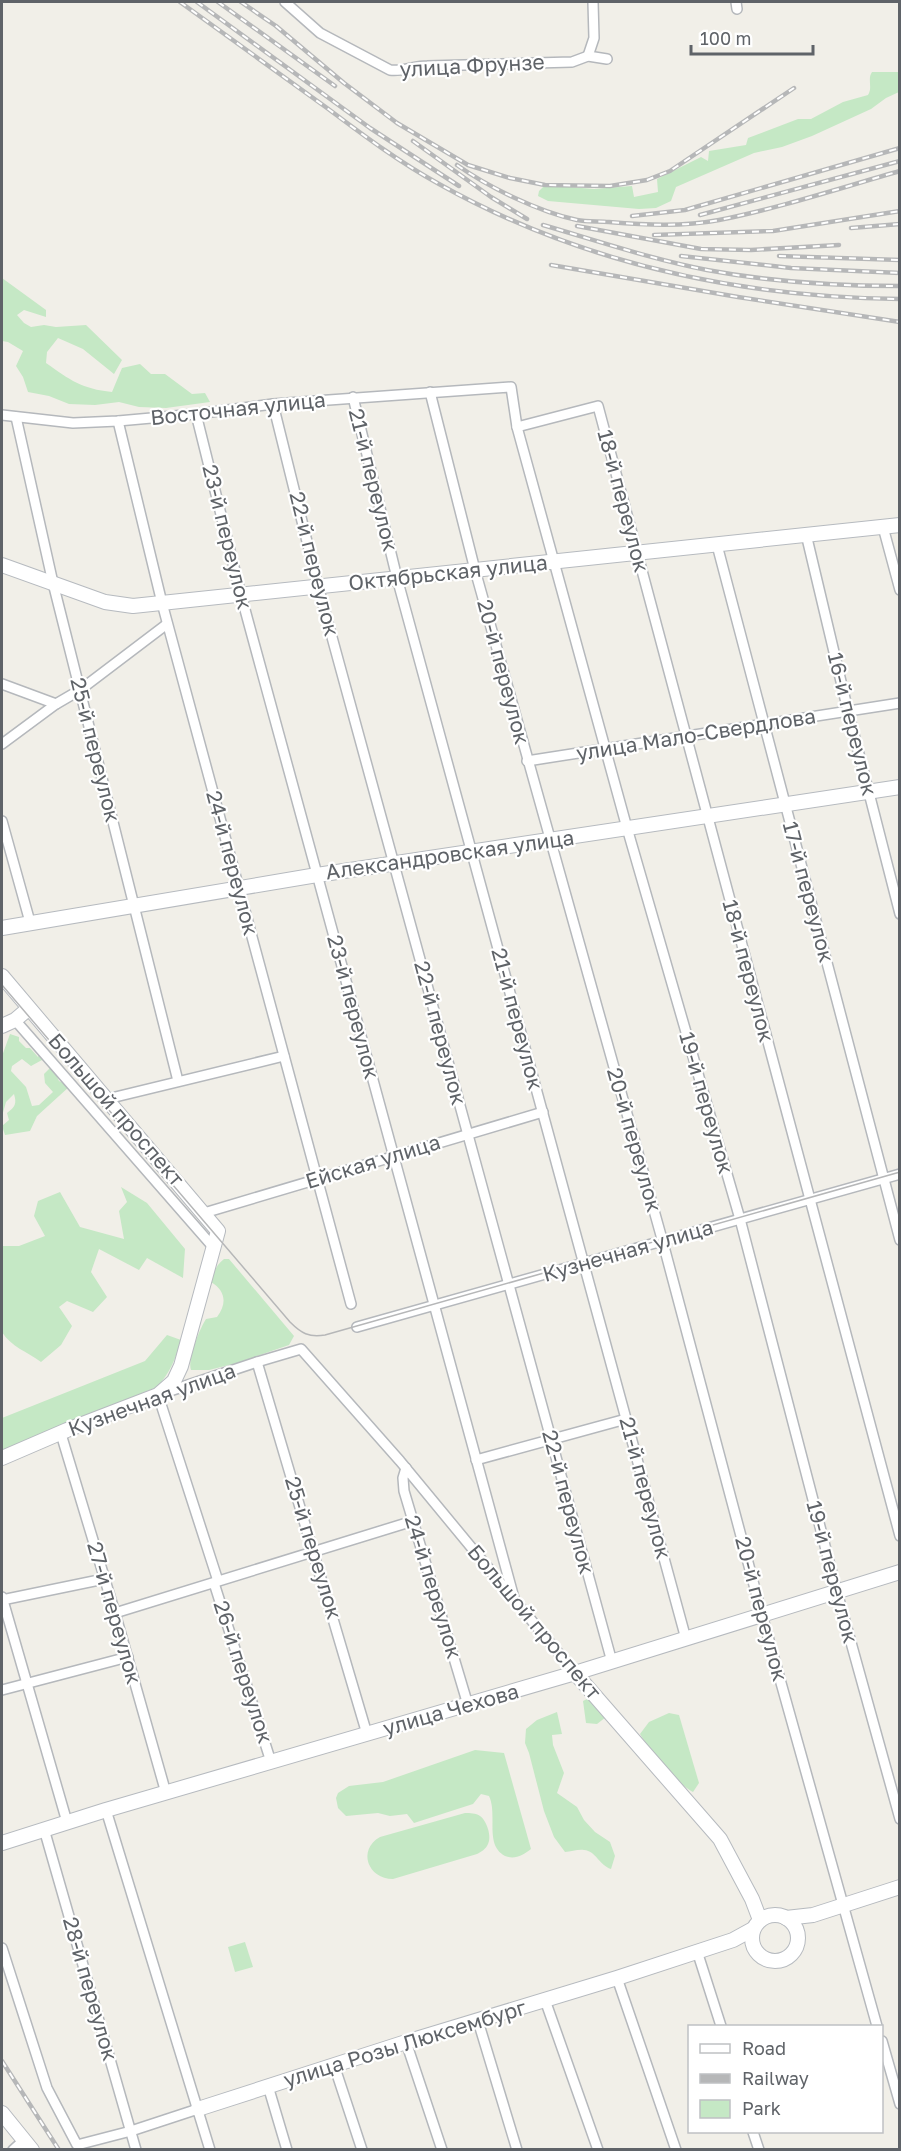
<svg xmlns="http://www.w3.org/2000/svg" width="901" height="2151" font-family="'Golos Text',sans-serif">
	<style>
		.green { fill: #c5e8c5 }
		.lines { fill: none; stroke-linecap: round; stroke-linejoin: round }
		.street-casing { stroke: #b5b8bc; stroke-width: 12 }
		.secondary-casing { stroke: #b6babf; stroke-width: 16 }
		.street { stroke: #fff; stroke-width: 9 }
		.secondary { stroke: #fff; stroke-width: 14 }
		.tram { stroke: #b6b7b8; stroke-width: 1.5 }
		.rail-casing { stroke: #b6b7b8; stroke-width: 4.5 }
		.rail { stroke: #fff; stroke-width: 2; stroke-dasharray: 7; stroke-linecap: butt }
		.labels { text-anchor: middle; stroke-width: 4.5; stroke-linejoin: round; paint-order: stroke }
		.street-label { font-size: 21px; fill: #5f6368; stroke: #fff }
	</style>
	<rect width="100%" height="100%" fill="#f1efe8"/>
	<g class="green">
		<path d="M872,72H899V92L886,98L871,109L812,136L782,147L754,153L676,187L671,201L656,208L639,209L548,201L538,196L539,191L545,185L594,189L632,186L634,197L658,192L657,179L701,157L708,161L709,151L746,145L748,138L798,119H811L843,102L868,95C873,88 867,79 872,72Z"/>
		<path d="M2,278L46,310V317L24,310L17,315L24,323L31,327L44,325L56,327L86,325L122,360L114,374L83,349L58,338L47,352L46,363C70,380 82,389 112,392L122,368L140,364L151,374H165L192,394L205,393L210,402L166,408L139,407L119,402L95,405L69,404L49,396L28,392L23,377L16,366L23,351L8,342L2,341Z"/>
		<path d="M10,1034L19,1037V1041L26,1048H30L38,1057L40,1052L43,1057L42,1060L31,1066L22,1059L12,1066L11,1071L26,1087L32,1106L39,1105L53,1092L45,1083L44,1074L52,1066L59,1081L70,1086L37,1116L30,1131L5,1135L2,1126L9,1120L7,1113C15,1107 17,1104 14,1094L6,1102L2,1116V1056Z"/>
		<path d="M121,1187L147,1203L185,1249L183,1278L147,1258L139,1270L99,1249L91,1272L107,1297L93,1312L67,1301L59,1307L72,1326L61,1345L41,1362C28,1352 11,1347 2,1332V1246H19L45,1236L34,1216L38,1201L60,1192L80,1227L124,1239L119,1211L127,1202Z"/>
		<path d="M224,1259H229L294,1336L289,1345L237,1363L209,1370H191C187,1360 200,1328 206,1319L217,1317C227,1304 226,1291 211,1282C213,1273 216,1265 224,1259Z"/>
		<path d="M167,1335L181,1340C176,1358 170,1373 157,1387L2,1450V1418L145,1361Z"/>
		<path d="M591,1697L606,1717L597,1724L586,1723L583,1701Z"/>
		<path d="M557,1712L562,1734L552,1735L553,1745L564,1773L557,1793L577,1807L584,1820L595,1832L610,1842L615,1856L611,1869C599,1865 596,1851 584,1850C578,1849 571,1852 565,1852L554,1837L544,1811L529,1753L525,1743L526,1729L537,1720Z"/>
		<path d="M669,1713L679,1715L699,1783L693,1792C678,1785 649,1749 640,1734L649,1722Z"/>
		<path d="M475,1750L504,1753L531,1849C523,1855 515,1860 505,1856C484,1845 498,1815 489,1796L481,1794L473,1804L414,1823L407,1814L390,1816L378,1813L346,1816L338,1808L336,1798L338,1793L349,1786L383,1782Z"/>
		<path d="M465,1813C470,1813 476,1813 480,1816C487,1821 492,1837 488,1844C486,1849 481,1852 477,1854L393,1879C368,1879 357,1850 380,1837Z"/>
		<path d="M245,1942L253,1967L235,1972L228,1947Z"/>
	</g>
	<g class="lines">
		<defs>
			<g id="street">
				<path d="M285,2L320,33L390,70C401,72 415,66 427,66L572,62L588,56L607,59"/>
				<path d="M736,2L737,9"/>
				<path d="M588,56L594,38L593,2"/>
				<path d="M430,392L475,570L662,1239L762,1615L877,2026"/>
				<path d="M353,397L397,578L686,1639"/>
				<path d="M273,404L318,586L612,1662"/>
				<path d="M196,414L241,595L514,1598"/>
				<path d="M2,415L73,423L118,421L196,414L273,404L511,387L517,427L627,828L740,1219L837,1592L900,1819"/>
				<path d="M16,417L53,583L178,1081"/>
				<path d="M118,421L162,603L351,1304"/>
				<path d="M517,427L598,406C698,783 800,1159 900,1536"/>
				<path d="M883,527L900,590"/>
				<path d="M806,534L848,711L900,914"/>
				<path d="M717,545L900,1240"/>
				<path d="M2,684L56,704"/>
				<path d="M2,744L56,704L80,690L167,624"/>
				<path d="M527,761L900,703"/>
				<path d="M2,821L30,922"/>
				<path d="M15,1020L214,1248"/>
				<path d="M107,1099L284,1056"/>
				<path d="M204,1213L543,1112"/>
				<path d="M357,1327L900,1174"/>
				<path d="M257,1362L367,1734"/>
				<path d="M61,1434L115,1613L166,1793"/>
				<path d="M476,1460L626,1419"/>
				<path d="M406,1468L403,1478L404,1491L468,1705"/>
				<path d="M218,1581L158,1395L257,1362L301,1349L400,1461L575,1673"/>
				<path d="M214,1583L271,1762"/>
				<path d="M2,1597L67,1822"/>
				<path d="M2,1600L104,1579"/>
				<path d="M115,1613L413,1521"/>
				<path d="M2,1690L128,1657"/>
				<path d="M106,1810L210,2150"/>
				<path d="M44,1829L136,2150"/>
				<path d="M2,1948L47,2088L77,2145L131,2131L198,2109"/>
				<path d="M697,1951L721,2026"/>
				<path d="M617,1978L676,2150"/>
				<path d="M545,2000L598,2150"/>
				<path d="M478,2021L517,2150"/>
				<path d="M882,2041L900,2104"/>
				<path d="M406,2042L442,2150"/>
				<path d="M334,2065L362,2150"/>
				<path d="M268,2086L287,2150"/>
				<path d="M753,2132L759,2150"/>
				<path d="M13,2150L24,2140"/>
			</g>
			<g id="secondary">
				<path d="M2,565L105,602L133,606L900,525"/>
				<path d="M2,928L317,875L900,787"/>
				<path d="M2,976L218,1231L181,1366L174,1381L158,1395L67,1430L2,1458"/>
				<path d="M2,1026L15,1020L28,1009"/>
				<path d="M575,1673L720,1839L752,1899L760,1920"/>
				<path d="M2,1843L106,1810L575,1673L900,1572"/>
				<circle cx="775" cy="1938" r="23"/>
				<path d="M786,1918L813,1915L900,1887"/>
				<path d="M198,2109L406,2042L617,1978L733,1940L753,1929"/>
				<path d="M2,2113L32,2150"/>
			</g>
		</defs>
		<use href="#street" class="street-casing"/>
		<use href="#secondary" class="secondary-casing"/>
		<use href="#street" class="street"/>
		<use href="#secondary" class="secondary"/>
		<path class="tram" d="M2,985L290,1322C301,1333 309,1338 325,1335L900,1172"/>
		<defs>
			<g id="rail">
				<path d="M180,2C229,37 278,73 327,108C363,135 399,162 439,184C580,263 739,297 900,299"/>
				<path d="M197,2L370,128L459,186"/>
				<path d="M218,2L335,86"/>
				<path d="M241,2L276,26L344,83L397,123L468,165L510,178L545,185L610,186L647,180L670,171L794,88"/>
				<path d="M413,141L491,197L527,219"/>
				<path d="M457,165C488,187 539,212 577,220C587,222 599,221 609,222C645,225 683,227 719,220C780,208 840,188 900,171"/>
				<path d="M700,215L900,161"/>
				<path d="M632,216L685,210L900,148"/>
				<path d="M543,225C598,241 651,259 707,270C771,282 835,286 900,286"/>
				<path d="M577,226L701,249L751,250L839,245"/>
				<path d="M851,228L900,224"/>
				<path d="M654,235L773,231L900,211"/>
				<path d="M681,256L791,268L900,273"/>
				<path d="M779,256L900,260"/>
				<path d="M551,265L738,297L900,322"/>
				<path d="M2,2061L59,2150"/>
			</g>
		</defs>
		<use href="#rail" class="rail-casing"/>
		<use href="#rail" class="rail"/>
	</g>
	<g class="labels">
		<g class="street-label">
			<text transform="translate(472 66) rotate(-3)" y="7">улица Фрунзе</text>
			<text transform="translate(238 409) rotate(-6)" y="7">Восточная улица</text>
			<text transform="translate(373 480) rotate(76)" y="7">21-й переулок</text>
			<text transform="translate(623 501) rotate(75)" y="7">18-й переулок</text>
			<text transform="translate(227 537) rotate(76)" y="7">23-й переулок</text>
			<text transform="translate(314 564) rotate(76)" y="7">22-й переулок</text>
			<text transform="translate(448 573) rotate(-6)" y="7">Октябрьская улица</text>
			<text transform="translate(503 672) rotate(75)" y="7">20-й переулок</text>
			<text transform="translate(852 724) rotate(76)" y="7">16-й переулок</text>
			<text transform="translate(696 735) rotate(-9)" y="7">улица Мало-Свердлова</text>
			<text transform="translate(95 750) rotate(76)" y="7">25-й переулок</text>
			<text transform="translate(450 855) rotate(-8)" y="7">Александровская улица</text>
			<text transform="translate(232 863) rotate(75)" y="7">24-й переулок</text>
			<text transform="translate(808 892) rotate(75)" y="7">17-й переулок</text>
			<text transform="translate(748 971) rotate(75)" y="7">18-й переулок</text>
			<text transform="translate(353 1007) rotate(75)" y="7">23-й переулок</text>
			<text transform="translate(517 1019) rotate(75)" y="7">21-й переулок</text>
			<text transform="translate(440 1033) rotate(75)" y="7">22-й переулок</text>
			<text transform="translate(706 1103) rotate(74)" y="7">19-й переулок</text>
			<text transform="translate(116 1110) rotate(49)" y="7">Большой проспект</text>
			<text transform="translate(634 1140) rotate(74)" y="7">20-й переулок</text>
			<text transform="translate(373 1162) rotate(-17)" y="7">Ейская улица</text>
			<text transform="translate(628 1251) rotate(-16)" y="7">Кузнечная улица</text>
			<text transform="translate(152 1400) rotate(-20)" y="7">Кузнечная улица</text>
			<text transform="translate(645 1488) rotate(75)" y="7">21-й переулок</text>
			<text transform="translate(568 1502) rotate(75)" y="7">22-й переулок</text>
			<text transform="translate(313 1548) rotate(73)" y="7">25-й переулок</text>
			<text transform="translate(832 1572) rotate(75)" y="7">19-й переулок</text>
			<text transform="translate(433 1587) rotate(73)" y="7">24-й переулок</text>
			<text transform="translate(761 1609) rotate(75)" y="7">20-й переулок</text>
			<text transform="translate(114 1613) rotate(74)" y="7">27-й переулок</text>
			<text transform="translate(534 1622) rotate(50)" y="7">Большой проспект</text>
			<text transform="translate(243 1672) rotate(72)" y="7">26-й переулок</text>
			<text transform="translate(451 1710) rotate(-16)" y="7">улица Чехова</text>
			<text transform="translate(90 1989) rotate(74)" y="7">28-й переулок</text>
			<text transform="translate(405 2044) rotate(-17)" y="7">улица Розы Люксембург</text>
		</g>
	</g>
	<rect width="901" height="2151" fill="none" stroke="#5f6368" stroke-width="6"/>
	<rect x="688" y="2025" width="195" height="108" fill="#ffffff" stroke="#bfc1c3" stroke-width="1.5"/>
	<rect x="700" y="2044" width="30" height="9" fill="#ffffff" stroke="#bfc1c3" stroke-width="1.5"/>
	<text x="742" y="2055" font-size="18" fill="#5f6368">Road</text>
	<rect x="700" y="2074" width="30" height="9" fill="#b6b7b8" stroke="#bfc1c3" stroke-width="1.5"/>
	<text x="742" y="2085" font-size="18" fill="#5f6368">Railway</text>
	<rect x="700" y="2100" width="30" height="18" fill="#c5e8c5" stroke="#bfc1c3" stroke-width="1.5"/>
	<text x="742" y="2115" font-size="18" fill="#5f6368">Park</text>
	<path d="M691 45v9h122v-9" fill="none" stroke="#5f6368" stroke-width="3"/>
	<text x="700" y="45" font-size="18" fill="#5f6368" stroke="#ffffff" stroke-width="4.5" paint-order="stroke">100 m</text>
</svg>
